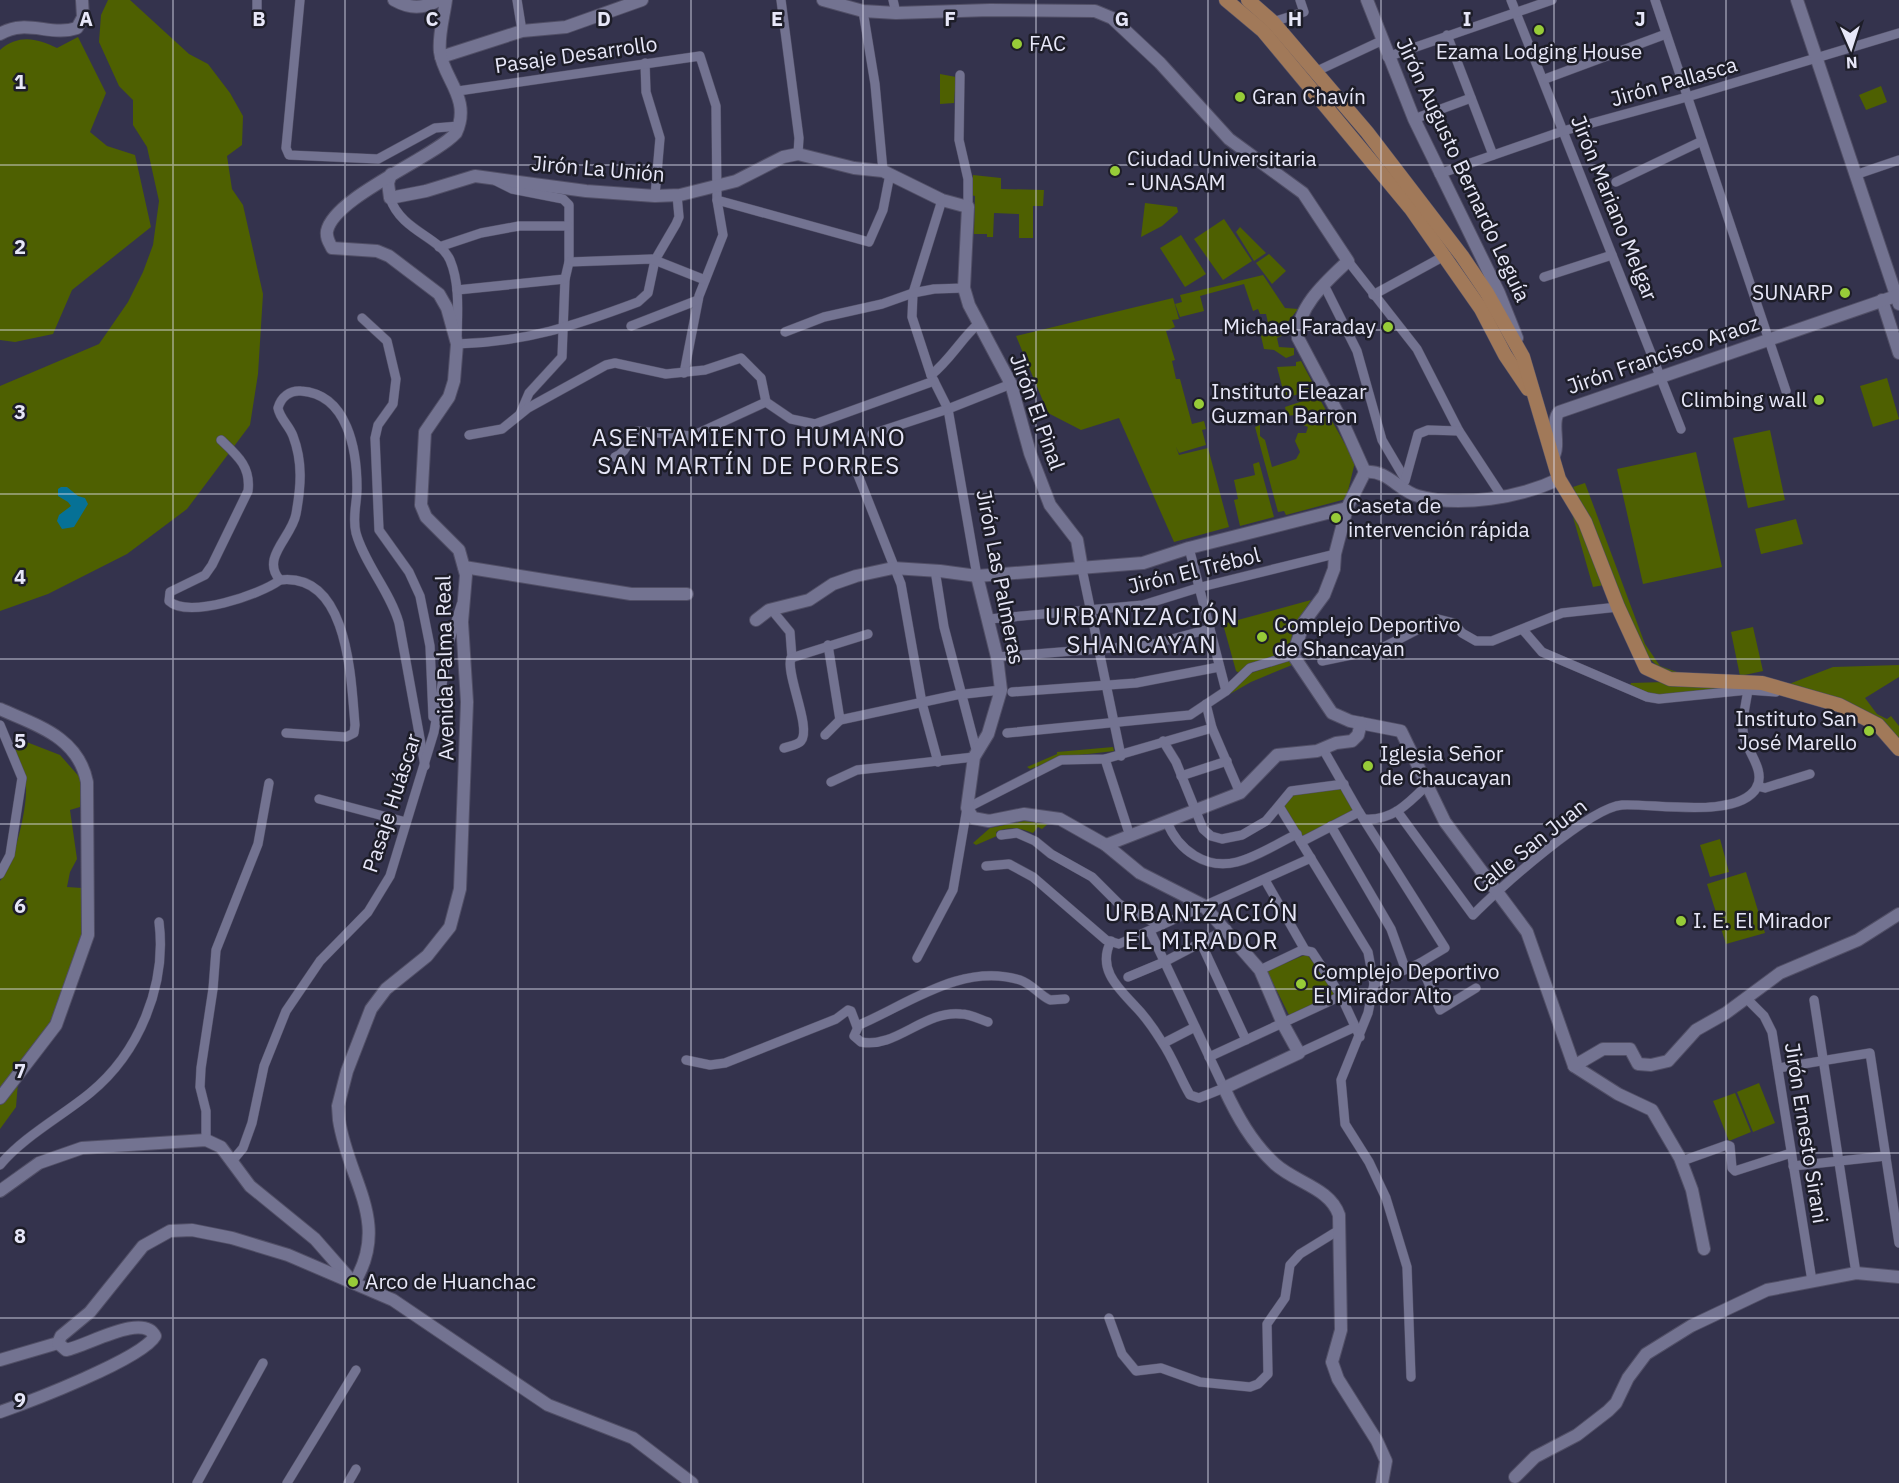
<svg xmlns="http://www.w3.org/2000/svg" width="1899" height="1483" font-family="'IBM Plex Sans',sans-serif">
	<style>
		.green { fill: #4e6001 }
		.water { fill: #067196 }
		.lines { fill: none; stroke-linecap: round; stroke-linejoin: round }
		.street-casing { stroke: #514f66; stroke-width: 10 }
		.secondary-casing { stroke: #514f66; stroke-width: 14 }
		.primary-casing { stroke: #514f66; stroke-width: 15 }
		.street { stroke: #737391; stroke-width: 9 }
		.secondary { stroke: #737391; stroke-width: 12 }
		.primary { stroke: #a17959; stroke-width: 14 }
		.grid { fill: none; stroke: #e7e7f8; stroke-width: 1.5; stroke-opacity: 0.55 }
		.poi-dot { fill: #97cc38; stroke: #1d1d28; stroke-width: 2 }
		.labels { text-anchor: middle; stroke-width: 5; stroke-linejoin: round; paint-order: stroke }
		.poi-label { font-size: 21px; fill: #e7e7f8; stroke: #1d1d28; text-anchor: start }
		.street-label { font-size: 21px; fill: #e7e7f8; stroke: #1d1d28 }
		.quarter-label { font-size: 24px; letter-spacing: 1.5px; fill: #e7e7f8; stroke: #1d1d28 }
		.grid-label { font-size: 20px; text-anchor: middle; font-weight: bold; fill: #e7e7f8; stroke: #1d1d28; stroke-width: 5; stroke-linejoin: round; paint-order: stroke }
	</style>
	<rect width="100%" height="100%" fill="#34334d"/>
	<g class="green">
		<path d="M108,0H130L189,54L208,64L230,93L243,116L242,145L227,156L232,189L243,205L263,294L258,374L250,425L187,509L127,554L48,594L0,611V386L99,344L128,302L143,272L153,245L159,201L147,147L133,125V100L119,86L99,42L101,15Z"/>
		<path d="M78,37L106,93L90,132L107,146L135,155L151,227L72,290L53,334L15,342L0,340V50C18,34 37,38 57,48Z"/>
		<path d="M940,74L956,77L954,103L940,104Z"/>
		<path d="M1881,86L1887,102L1866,110L1859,95Z"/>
		<path d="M973,175L1001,178V189L1044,190L1043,206H1033V238H1019V214L994,213L993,237H987V234H974L975,196L971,195Z"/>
		<path d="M1145,203L1177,207L1178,212L1162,226L1141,237Z"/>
		<path d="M1224,219L1252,261L1223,280L1194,239Z"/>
		<path d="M1240,227L1266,253L1254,261L1236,232Z"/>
		<path d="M1181,235L1206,274L1185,287L1160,248Z"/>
		<path d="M1269,254L1286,271L1272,284L1256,263Z"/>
		<path d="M1263,275L1285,308L1298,309L1283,328L1286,334L1277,338L1279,347L1294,348V355L1286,358L1274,350L1264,349L1260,332L1269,327L1266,314H1260L1258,309L1253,311L1244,284L1200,296L1204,311L1180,317L1175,304L1182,302L1180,295Z"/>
		<path d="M1173,298L1179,319L1172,320L1175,327L1166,331L1175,360L1172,361L1176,379H1180L1192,424L1204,421L1206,429L1202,430L1206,445L1179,453L1176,447L1179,455L1208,448L1229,527L1174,542L1119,418L1081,430L1048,413L1016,336Z"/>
		<path d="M1301,361L1316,389L1285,398L1277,367L1296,366V362Z"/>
		<path d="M1887,378L1899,419L1873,427L1860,386Z"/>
		<path d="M1318,396L1355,462L1346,499L1286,515L1284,511L1278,512L1255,427L1260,425V436L1265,440L1272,467L1296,459L1300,452L1295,441L1298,433H1306L1308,427L1303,425L1302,414L1287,416L1285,407Z"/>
		<path d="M1770,430L1785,500L1748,508L1733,438Z"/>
		<path d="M1696,452L1722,567L1643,584L1617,469Z"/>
		<path d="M1259,462L1274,517L1240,526L1234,500L1238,499L1234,480L1255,475L1253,464Z"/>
		<path d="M1585,483L1645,644L1660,666L1688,676C1670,676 1656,667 1646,654L1573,487Z"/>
		<path d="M1567,496L1604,585L1593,587Z"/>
		<path d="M1796,519L1803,544L1761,554L1755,529Z"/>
		<path d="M1311,600L1293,629L1289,653L1239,673L1236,671L1223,624Z"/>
		<path d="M1753,627L1763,671L1740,676L1731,632Z"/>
		<path d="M1291,660L1292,665L1251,682L1230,694L1227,693L1248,674Z"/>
		<path d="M1899,665V677L1865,698L1877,714L1887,719L1891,716L1899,726V740L1875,716L1849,702L1789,687V684L1833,667Z"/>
		<path d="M1665,682L1756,685L1656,696L1630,686L1631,683Z"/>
		<path d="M24,741L60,755L83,781L80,807L70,810L77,859L70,872L67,887L82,888L83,936L74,973L49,1024L31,1049L18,1082L16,1107L0,1129V881C14,864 27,810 26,788C25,773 20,761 13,748Z"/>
		<path d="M1113,747L1114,751L1062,757L1030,769L1027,767L1057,754V752Z"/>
		<path d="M1341,787L1356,812L1303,838L1281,806L1291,795Z"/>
		<path d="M1029,820L1049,823L1042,829L1038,827L1033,833C1020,828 1009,826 996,832L997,836L976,845L973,843L990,828Z"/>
		<path d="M1720,839L1729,872L1710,877L1700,845Z"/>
		<path d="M1746,872L1765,933L1726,944L1707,884Z"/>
		<path d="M1307,954L1336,995L1290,1017L1267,971Z"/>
		<path d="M1759,1083L1775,1123L1753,1132L1737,1092Z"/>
		<path d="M1735,1093L1751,1132L1729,1141L1713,1101Z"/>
	</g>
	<path class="water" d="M61,487H67L78,496L85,498L88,504L74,527L62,529L57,521L59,515L71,506L68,502L58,496V489Z"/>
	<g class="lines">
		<defs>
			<g id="street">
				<path d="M300,0L286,148L289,155L378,159L435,128L459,126"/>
				<path d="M517,0L522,31"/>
				<path d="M781,0L799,138L798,154"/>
				<path d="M893,0L896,13"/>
				<path d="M1511,0L1681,429"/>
				<path d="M1655,0L1786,391"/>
				<path d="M863,11L875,84L883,171"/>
				<path d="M1273,22L1304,12L1300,0"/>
				<path d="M257,23V0"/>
				<path d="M1447,35L1493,155"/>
				<path d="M1387,57L1552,0"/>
				<path d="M645,63L646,92L660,138L655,196"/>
				<path d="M1317,71L1381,41"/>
				<path d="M960,75L959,140L968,179V207"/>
				<path d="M1545,79L1666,34"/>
				<path d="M458,91L700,56L716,106L717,200L723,235L699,296L684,373"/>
				<path d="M1414,119L1471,98"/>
				<path d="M1439,174L1563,131L1687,97L1899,33"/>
				<path d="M1855,175L1899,160"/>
				<path d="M496,181L512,189L563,199L569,205V262L565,279L562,357L529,393L520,414"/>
				<path d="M1616,182L1702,141"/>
				<path d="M390,198C401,231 440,237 450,260C461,286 457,317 457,344C526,342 574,326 638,302L648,293L655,260L676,224L679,217L677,195"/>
				<path d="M717,200L869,242L883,210L890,174"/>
				<path d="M942,200L913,293L912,317L931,375L948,409L977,576"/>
				<path d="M439,247L481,233L519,226H568"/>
				<path d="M1348,261L1417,349L1459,431L1503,498"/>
				<path d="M569,262L652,259L705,280"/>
				<path d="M1544,277L1612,255"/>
				<path d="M1324,285L1357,351L1382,440L1405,479"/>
				<path d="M457,290L565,279"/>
				<path d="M1373,295L1446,255"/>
				<path d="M362,318L387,341L396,379L393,404L378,425L375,438L379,530L409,572L420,596L430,646L433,717"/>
				<path d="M631,326L698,300"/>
				<path d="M785,332L824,317L882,304L913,293L934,289L964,288"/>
				<path d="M931,375C950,360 961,339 979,323"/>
				<path d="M766,402L791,419L815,424L934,381"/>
				<path d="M872,434L948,409L1011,384"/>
				<path d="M469,435L502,429L528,408L606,365L615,363L666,374L705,370L741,358L761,378L766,402"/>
				<path d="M221,440C238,456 251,467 248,491L212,565L205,575L170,592L169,601C188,619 260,595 280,580"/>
				<path d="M615,457C629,451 627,439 637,431L692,436L766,402"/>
				<path d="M856,470L901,584L922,703L938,762"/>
				<path d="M1405,481L1418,434L1428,430L1459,431"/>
				<path d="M1189,548L1226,691"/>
				<path d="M1082,569L1121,756"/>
				<path d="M935,570L944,627L977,753"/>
				<path d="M771,609L790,632L792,658"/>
				<path d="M989,619L1143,605L1201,587L1335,554"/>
				<path d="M1523,630L1542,652L1647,697L1659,699L1748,690L1776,692"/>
				<path d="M828,645L840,720L956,695L1001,690"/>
				<path d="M997,657L1150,645L1209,629"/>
				<path d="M1322,661L1380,649L1438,619L1454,623L1462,633L1476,641H1492L1562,613L1618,607"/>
				<path d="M1012,692L1136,683L1219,667"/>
				<path d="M1206,704L1212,728L1240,793"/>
				<path d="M0,725L22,778L10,855L0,874"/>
				<path d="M286,733L346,737L354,733L355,725C351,680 349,572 280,580C260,558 292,537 296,514C301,487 303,462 293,436C289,425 280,419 278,408C281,397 290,390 301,391C348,394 357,451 357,488C357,504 352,517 356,533C365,565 390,591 399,623L425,766"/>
				<path d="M1007,733L1190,715L1226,691L1250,668L1293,655"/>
				<path d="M825,735L840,720"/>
				<path d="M1163,741L1176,762L1203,829L1211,836L1222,839L1242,835L1266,821L1291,791L1344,784"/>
				<path d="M784,748C789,746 798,745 801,741C812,728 785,673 791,658L868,634"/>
				<path d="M1323,749L1359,812L1445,948L1420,963L1374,984"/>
				<path d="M1105,759L1130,836"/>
				<path d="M1181,776L1227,761"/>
				<path d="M831,782L857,770L974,757"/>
				<path d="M1757,786L1765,788L1810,774"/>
				<path d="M319,799L406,822"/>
				<path d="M1279,806L1368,952L1374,984L1368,1013L1341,1080L1345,1124L1369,1162L1386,1198L1407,1267L1411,1377"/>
				<path d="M1397,811L1473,915C1497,890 1590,807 1622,805C1654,803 1739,820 1757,787C1766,768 1744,749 1743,731C1742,718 1746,703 1748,690"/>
				<path d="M1364,819C1392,821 1408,804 1427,785"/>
				<path d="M1167,822C1178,850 1206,870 1237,862C1257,857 1278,843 1297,834"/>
				<path d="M1331,826L1391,929L1405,968"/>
				<path d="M1001,835L1017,833L1035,841L1051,854L1092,877L1119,904L1161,926"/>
				<path d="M1301,842L1359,812"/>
				<path d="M986,866L1009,864L1033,877L1106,940L1119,944L1311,858"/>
				<path d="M1265,880L1305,950"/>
				<path d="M1111,941C1097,968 1117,987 1134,1005C1145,1016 1154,1029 1162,1042C1173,1058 1180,1078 1190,1095L1199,1098L1224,1088L1150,931"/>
				<path d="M1201,943L1246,1040"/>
				<path d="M917,958L953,890L967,808L1061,760L1105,759L1212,728"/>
				<path d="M1420,963L1440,1010L1476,988"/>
				<path d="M1260,970L1302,950L1312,952L1341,996L1360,1037"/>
				<path d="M1128,977L1164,962L1227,929"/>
				<path d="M1746,998L1764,1016L1772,1032L1812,1281"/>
				<path d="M1814,1000L1856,1273"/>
				<path d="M988,1022C979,1019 970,1014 961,1014C924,1010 896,1049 861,1042L854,1036L859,1025C908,1004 963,962 1020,980C1032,984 1039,995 1050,1000L1065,999"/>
				<path d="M1164,1043L1195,1027"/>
				<path d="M1299,1053L1355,1027"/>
				<path d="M1209,1057L1341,996"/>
				<path d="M686,1060L710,1065L725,1063L836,1019L848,1010L851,1011L857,1027"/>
				<path d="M1778,1068L1870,1053L1899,1243"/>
				<path d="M206,1140V1111L200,1087L201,1068L213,989L216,950L258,844L269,783"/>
				<path d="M1680,1158L1685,1160L1727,1145L1730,1146L1732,1168L1735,1171L1791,1153"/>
				<path d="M233,1160L243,1148L252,1123L264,1066L286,1011L320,961L368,912L390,876L434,732L449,643L461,605"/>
				<path d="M0,1165C23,1137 62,1116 90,1093C139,1053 167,985 159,922"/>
				<path d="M1793,1166L1886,1156"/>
				<path d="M1109,1318L1122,1354L1136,1371L1161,1368L1200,1382L1250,1387L1258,1384L1268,1374L1267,1324L1285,1298L1290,1265L1300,1254L1339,1230"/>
				<path d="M197,1483L263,1363"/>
				<path d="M287,1483L356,1370"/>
				<path d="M348,1483L356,1469"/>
			</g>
			<g id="secondary">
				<path d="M394,0C410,9 423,9 439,0"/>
				<path d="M823,0L863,11L896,13L990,10L1095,11L1112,18L1160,63L1229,139L1303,193L1348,261C1328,280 1296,307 1298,338L1343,423L1365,472"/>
				<path d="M1367,0L1414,119L1499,293L1517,338"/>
				<path d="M1797,0L1899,304"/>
				<path d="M0,34C26,18 51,37 77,28L83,17L82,0"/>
				<path d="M441,57L522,31L566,27L642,0"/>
				<path d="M391,174L388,183L390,198L426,191L475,176L586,191L655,196L680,195L736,181L783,157L798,154L854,168L883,171L942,200L968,207L964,288L969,305L1011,384L1030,453L1050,505L1077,540L1082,569"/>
				<path d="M1882,300L1899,353"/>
				<path d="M1553,458C1561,443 1550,422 1559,412L1899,295"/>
				<path d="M1559,479C1522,497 1460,508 1418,496C1399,491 1387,469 1365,472L1347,508L1335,554L1334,569L1324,595L1304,622L1293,655L1332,713L1350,721L1401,731L1445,822L1527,932L1574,1066L1618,1094L1652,1110L1680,1158L1692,1190L1704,1249"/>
				<path d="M464,567L631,594H687"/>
				<path d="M977,576L997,657L1001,690L988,734L974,757L967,808L973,818L989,821L1024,814L1060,819L1106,845L1140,873L1203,905L1260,970L1283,1024L1299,1053L1224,1088C1237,1116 1252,1143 1275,1164C1296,1183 1330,1188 1339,1215L1341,1330L1332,1362L1338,1379L1377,1441L1386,1461L1382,1483"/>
				<path d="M756,620L769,610L809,600L833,584L856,576L893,568L940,571L977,576L1143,563L1189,548L1347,508"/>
				<path d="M0,709C38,726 78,737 87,782L88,935L56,1025L0,1098"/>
				<path d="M1106,845L1240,793L1277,755L1317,751L1336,743L1352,741L1358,735L1361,723"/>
				<path d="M1574,1066L1603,1049H1630L1638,1064L1651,1065L1668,1061L1696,1030L1726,1013L1780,973L1858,940L1899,914"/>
				<path d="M0,1191L39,1163L82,1148L206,1140L221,1147L250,1186L315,1239L351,1280"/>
				<path d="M354,1283C391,1222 348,1180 339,1120L338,1106L347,1071L371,1009L386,989L427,956L450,927L460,889L467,702L462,622L466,575L459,550L426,517L421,505L425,432L449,397L454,381L457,344L447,308L439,294L389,256L377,251L332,248C329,242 326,238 327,231C334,197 433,158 456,133C472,99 443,78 440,52C438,36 444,16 446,0"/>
				<path d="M0,1360L58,1343L61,1336L90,1312L143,1246L170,1231L192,1230L232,1238L288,1255L393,1300L548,1405L633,1438L692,1483"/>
				<path d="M0,1412C29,1402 142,1359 155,1336C143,1312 87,1346 66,1350L58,1343"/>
				<path d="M1515,1477L1535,1457L1577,1435L1608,1411L1616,1403L1628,1378L1646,1354L1691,1326L1767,1290L1856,1273L1899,1277"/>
			</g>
			<g id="primary">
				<path d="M1226,0L1263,31L1411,209L1481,309L1505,355L1528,389"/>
				<path d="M1248,0L1273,22L1367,132L1462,256L1487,293L1523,357L1559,479L1585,522L1618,607L1646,668L1670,679L1762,683L1839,705L1878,725L1899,749"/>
			</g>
		</defs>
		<use href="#street" class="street-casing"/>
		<use href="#secondary" class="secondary-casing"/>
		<use href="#primary" class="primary-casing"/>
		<use href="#street" class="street"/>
		<use href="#secondary" class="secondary"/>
		<use href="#primary" class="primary"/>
	</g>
	<path class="grid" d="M173,0V1483M345,0V1483M518,0V1483M691,0V1483M863,0V1483M1036,0V1483M1208,0V1483M1381,0V1483M1554,0V1483M1726,0V1483M0,165H1899M0,330H1899M0,494H1899M0,659H1899M0,824H1899M0,989H1899M0,1153H1899M0,1318H1899"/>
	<g class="poi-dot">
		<circle cx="1539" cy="30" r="6"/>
		<circle cx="1017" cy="44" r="6"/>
		<circle cx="1240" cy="97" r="6"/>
		<circle cx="1115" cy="171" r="6"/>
		<circle cx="1845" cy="293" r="6"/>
		<circle cx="1388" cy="327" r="6"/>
		<circle cx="1819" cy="400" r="6"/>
		<circle cx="1199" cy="404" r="6"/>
		<circle cx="1336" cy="518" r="6"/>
		<circle cx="1262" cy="637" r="6"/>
		<circle cx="1869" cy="731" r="6"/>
		<circle cx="1368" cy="766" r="6"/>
		<circle cx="1681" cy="921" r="6"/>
		<circle cx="1301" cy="984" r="6"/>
		<circle cx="353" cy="1282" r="6"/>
	</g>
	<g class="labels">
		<g class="poi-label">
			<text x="1029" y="51">FAC</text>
			<text x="1539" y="59" text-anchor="middle">Ezama Lodging House</text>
			<text x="1252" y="104">Gran Chavín</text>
			<text x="1127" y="166">Ciudad Universitaria<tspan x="1127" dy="24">- UNASAM</tspan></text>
			<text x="1833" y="300" text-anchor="end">SUNARP</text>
			<text x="1376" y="334" text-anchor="end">Michael Faraday</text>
			<text x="1211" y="399">Instituto Eleazar<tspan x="1211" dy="24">Guzman Barron</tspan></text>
			<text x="1807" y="407" text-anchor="end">Climbing wall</text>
			<text x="1348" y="513">Caseta de<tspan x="1348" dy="24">intervención rápida</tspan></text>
			<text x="1274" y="632">Complejo Deportivo<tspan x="1274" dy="24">de Shancayan</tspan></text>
			<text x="1857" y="726" text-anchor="end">Instituto San<tspan x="1857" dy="24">José Marello</tspan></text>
			<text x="1380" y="761">Iglesia Señor<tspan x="1380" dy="24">de Chaucayan</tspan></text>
			<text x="1693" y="928">I. E. El Mirador</text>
			<text x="1313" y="979">Complejo Deportivo<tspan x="1313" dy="24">El Mirador Alto</tspan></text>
			<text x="365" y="1289">Arco de Huanchac</text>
		</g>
		<g class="street-label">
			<text transform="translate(576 55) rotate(-8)" y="7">Pasaje Desarrollo</text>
			<text transform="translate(1674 82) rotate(-16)" y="7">Jirón Pallasca</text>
			<text transform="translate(598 169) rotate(5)" y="7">Jirón La Unión</text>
			<text transform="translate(1463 170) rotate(65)" y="7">Jirón Augusto Bernardo Leguía</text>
			<text transform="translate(1614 208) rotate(68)" y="7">Jirón Mariano Melgar</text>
			<text transform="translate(1663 355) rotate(-19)" y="7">Jirón Francisco Araoz</text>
			<text transform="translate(1037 412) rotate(70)" y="7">Jirón El Pinal</text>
			<text transform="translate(1194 571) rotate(-14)" y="7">Jirón El Trébol</text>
			<text transform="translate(1000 577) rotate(79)" y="7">Jirón Las Palmeras</text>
			<text transform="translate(445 668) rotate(-91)" y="7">Avenida Palma Real</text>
			<text transform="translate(392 803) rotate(-72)" y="7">Pasaje Huáscar</text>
			<text transform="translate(1530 846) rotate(-38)" y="7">Calle San Juan</text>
			<text transform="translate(1806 1133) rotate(81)" y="7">Jirón Ernesto Sirani</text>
		</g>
		<g class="quarter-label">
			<text x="749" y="446">ASENTAMIENTO HUMANO<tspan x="749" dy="28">SAN MARTÍN DE PORRES</tspan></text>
			<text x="1142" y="625">URBANIZACIÓN<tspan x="1142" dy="28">SHANCAYAN</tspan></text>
			<text x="1202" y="921">URBANIZACIÓN<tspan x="1202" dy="28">EL MIRADOR</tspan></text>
		</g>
	</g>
	<g class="grid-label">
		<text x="86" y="26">A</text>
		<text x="259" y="26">B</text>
		<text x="432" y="26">C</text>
		<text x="604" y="26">D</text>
		<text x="777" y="26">E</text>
		<text x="950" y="26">F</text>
		<text x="1122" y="26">G</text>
		<text x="1295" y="26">H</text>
		<text x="1467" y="26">I</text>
		<text x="1640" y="26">J</text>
		<text x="20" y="89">1</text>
		<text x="20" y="254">2</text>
		<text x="20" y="419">3</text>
		<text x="20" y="584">4</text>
		<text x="20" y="748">5</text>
		<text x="20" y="913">6</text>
		<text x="20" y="1078">7</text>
		<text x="20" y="1243">8</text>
		<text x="20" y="1407">9</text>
	</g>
	<g transform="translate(1851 48) rotate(177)" stroke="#1d1d28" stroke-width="4.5" paint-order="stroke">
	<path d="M0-4.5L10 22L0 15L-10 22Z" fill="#e7e7f8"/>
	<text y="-9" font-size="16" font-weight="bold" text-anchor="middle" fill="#e7e7f8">N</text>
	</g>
</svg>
